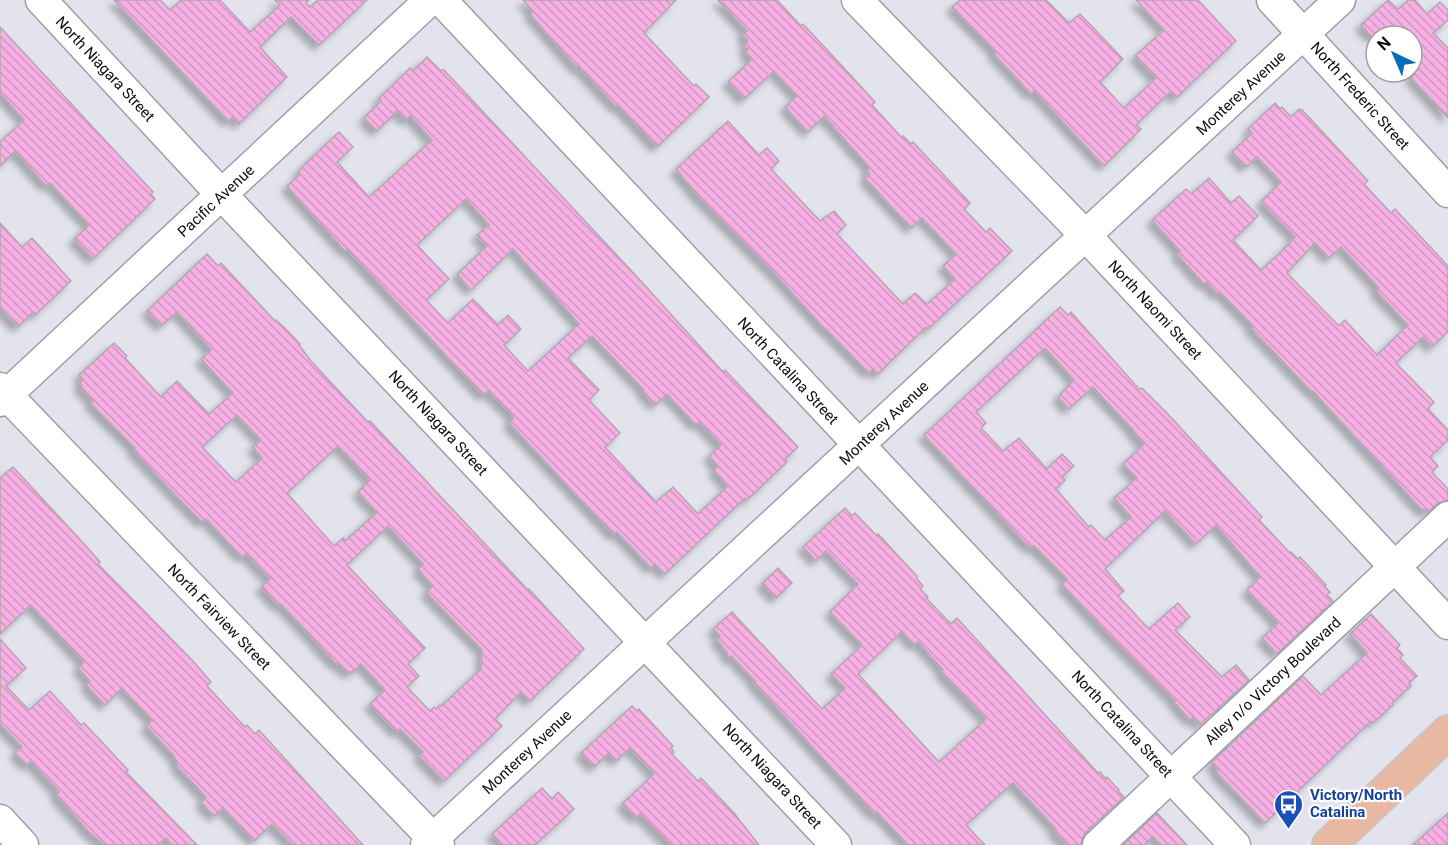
<svg xmlns="http://www.w3.org/2000/svg" width="1448" height="845" font-family="Roboto,sans-serif">
	<style>
		.building { fill: url(#building-back-hatch); stroke: #b2a7ae; stroke-width: 1.5; fill-rule: evenodd; filter: url(#shadow) }
		.lines { fill: none; stroke-linecap: round; stroke-linejoin: round }
		.minor-casing { stroke: #9e9ea8; stroke-width: 33 }
		.major-casing { stroke: #c5c5c6; stroke-width: 36 }
		.minor { stroke: #fff; stroke-width: 30 }
		.major { stroke: #e9b8a3; stroke-width: 33 }
		.labels { text-anchor: middle; stroke-width: 4.5; stroke-linejoin: round; paint-order: stroke }
		.street-label { font-size: 15px; fill: #0d0d10; stroke: #fff }
		.transit-label { font-size: 15px; font-weight: bold; fill: #164399; stroke: #fff; text-anchor: start }
	</style>
	<defs>
		<pattern id="building-back-hatch" width="6" height="6" patternUnits="userSpaceOnUse" patternTransform="scale(1.5)"><rect width="6" height="6" fill="#f7b0e4"/><path d="M-1 5l2 2M0 0l6 6M5-1l2 2" fill="none" stroke="#d396c3"/></pattern>
		<filter id="shadow"><feDropShadow dx="-5.5" dy="5.5" stdDeviation="3" flood-color="#0004"/></filter>
	</defs>
	<rect width="100%" height="100%" fill="#e3e3ee"/>
	<g class="building">
		<path d="M114,0H160L170,10L181,0H220L250,32L280,5L275,0H309L306,3L310,7L318,0H367L319,45L291,17L260,47L287,77L239,124L233,117L228,121Z"/>
		<path d="M523,0H676L644,33L694,86L696,84L709,97L657,147L618,105L616,107L578,66L577,68L560,49L530,14L533,12Z"/>
		<path d="M718,0H777L801,26L803,24L844,68L875,102L872,105L902,138L903,136L911,144L913,142L970,203L964,209L986,232L990,228L1012,251L928,329L926,327L878,374L873,369L869,373L825,328H824L776,275L697,195L676,169L728,121L759,155L767,148L779,161L771,169L820,221L834,211L846,225L837,234L903,304L915,293L927,304L955,279L943,266L956,254L922,218L911,228L865,178L870,174L867,172L869,167L824,116L808,132L785,107L797,96L774,71L744,99L728,82L752,59L745,52L748,50L744,46L748,41L742,35L747,31Z"/>
		<path d="M960,0H1046L1069,23L1080,14L1123,59L1100,82L1124,108L1156,78L1135,56L1164,30L1136,0H1198L1236,41L1176,98L1170,92L1136,125L1141,129L1104,166L1034,91L1031,94L994,54L996,52L952,7Z"/>
		<path d="M1388,0L1398,9L1408,0H1415L1427,14L1440,2L1448,10V20L1433,33L1448,48V118L1412,79V36H1371L1361,25Z"/>
		<path d="M0,27L153,192L151,194L155,199L93,259L74,239L89,225L50,183L46,186L15,151L0,166V142L24,120L0,93Z"/>
		<path d="M427,57L440,70H444L640,280L723,372L725,370L798,447L785,459L787,462L747,500L745,498L665,574L655,564L651,568L617,532L614,535L509,423L513,419L512,415L488,391L483,395L347,249L345,251L287,186L300,174L298,172L305,164L339,132L353,147L337,162L369,197L432,140L410,116L406,120L397,111L377,131L364,118L381,101L379,98L410,68L413,71ZM466,199L489,225L477,235L487,246L457,274L471,290L513,249L579,324L528,371L504,345L521,329L508,315L498,325L473,299L448,323L426,300L449,279L417,245ZM592,336L644,390L642,391L655,405L667,394L696,425L699,422L721,445L709,456L718,466L714,470L728,486L698,514L673,487L656,502L605,447L620,433L589,400L599,390L568,358Z"/>
		<path d="M1275,103L1280,109L1282,107L1291,117L1299,109L1302,110L1368,181L1364,184L1391,213L1395,209L1448,266V332L1432,347L1423,337L1396,363L1434,402L1428,409L1448,430V440L1430,457L1438,466L1432,472L1448,489V500L1437,504L1428,512L1424,509L1423,511L1313,391L1312,392L1251,328L1253,326L1220,292L1217,294L1206,282L1204,284L1177,254L1180,251L1152,220L1186,189L1191,194L1209,178L1231,203L1239,196L1258,216L1233,240L1261,270L1281,252L1295,237L1261,202L1281,182L1257,157L1246,167L1232,152L1252,133L1248,129ZM1315,243L1329,258L1341,247L1379,288L1376,291L1408,325L1377,355L1345,320L1339,326L1287,273Z"/>
		<path d="M0,223L22,247L32,238L71,281L35,315L33,312L18,327L0,308Z"/>
		<path d="M207,254L218,266L221,263L275,321L276,320L287,330L300,344L299,345L311,361L337,389L368,422L370,421L528,590L529,589L584,649L530,701L521,692L495,719L502,726L444,781L419,756L423,752L400,729L397,732L370,704L385,690L361,664L353,672H347L338,663L336,664L281,604L279,606L261,587L270,579L246,554L242,557L206,519L202,522L183,503L133,450L135,448L90,403L93,401L80,387L82,385L80,382L83,379L79,375L114,343L127,356L125,358L161,397L177,381L209,414L233,393L201,359L211,350L177,312L161,326L147,311ZM237,415L261,440L253,447L262,458L236,482L202,447ZM338,446L370,480L358,492L377,512L345,541L343,538L334,546L287,493ZM388,526L423,564L418,569L433,586L426,592L482,650L481,669L441,706L440,705L436,709L434,707L430,711L407,687L419,676L408,664L425,648L347,565Z"/>
		<path d="M1060,307L1068,315L1071,312L1139,389L1142,388L1168,414L1262,517L1259,520L1290,553L1291,552L1298,559L1300,557L1326,585L1325,587L1330,592L1327,595L1333,601L1277,654L1262,638L1278,623L1247,590L1260,577L1216,525L1196,544L1165,511L1105,569L1124,591L1118,596L1149,629L1178,603L1190,617L1175,630L1222,677L1236,665L1249,680L1200,725L1193,717L1190,720L1174,702L1175,701L1105,631L1062,584L1067,579L1034,546L1031,548L1023,541L924,435ZM1045,348L1074,380L1058,397L1069,409L1093,387L1134,431L1133,432L1144,444L1123,464L1137,478L1114,498L1131,517L1105,540L1091,525L1089,527L1056,489L1065,480L1062,477L1074,466L1062,454L1047,469L1019,438L1003,451L981,428L986,423L976,412Z"/>
		<path d="M13,467L87,547L100,562L98,564L193,661L211,682L207,686L245,727L247,725L255,734L259,730L363,845H292L272,824L254,841L223,808L214,816L201,802L206,797L176,765L178,763L173,755L146,726L152,720L122,688L105,705L86,685L90,681L78,668L84,662L31,605L0,634V478Z"/>
		<path d="M845,508L852,516L855,513L876,535L878,534L917,576V579L923,586L920,589L928,597L926,598L951,624L957,618L1098,773L1100,772L1106,779L1107,777L1119,790L1118,791L1124,797L1086,832L1082,839L1081,845H1067L1054,831L1056,829L1013,783L966,825L985,845H908L877,812L874,814L753,682L755,681L732,657H727V652L716,639L720,636L713,629L732,612L822,709L845,688L831,674L862,645L830,612L858,584L826,551L816,561L803,547ZM902,631L914,645L918,642L943,670L941,672L986,719L939,762L858,674Z"/>
		<path d="M778,568L792,583L776,598L762,584Z"/>
		<path d="M1371,614L1400,645L1397,648L1403,655L1400,658L1417,676L1409,683L1411,686L1392,703L1393,705L1373,723L1371,721L1265,823L1216,772L1218,770L1211,763L1303,676L1321,695L1367,653L1350,634Z"/>
		<path d="M0,639L26,668L6,686L29,710L50,691L81,725L84,723L128,770L126,772L197,845H172L166,838L158,845H104L89,832L56,795L59,792L34,765L30,762L27,765L15,753L22,747L0,724Z"/>
		<path d="M632,706L637,711L639,709L673,746L671,748L674,752L672,754L698,781L701,778L734,813L759,845H671L640,814L636,818L622,804L654,774L652,771L630,748L616,761L609,753L594,767L581,753Z"/>
		<path d="M542,788L552,799L558,792L574,809L535,845H502L492,834Z"/>
		<path d="M1157,813L1187,845H1161L1153,836L1144,845H1123Z"/>
		<path d="M1448,813V845H1413Z"/>
	</g>
	<g class="lines">
		<defs>
			<g id="minor">
				<path d="M41,0L222,195L836,845"/>
				<path d="M441,0L1235,845"/>
				<path d="M857,0L1086,236L1448,624"/>
				<path d="M1272,0L1448,192"/>
				<path d="M0,388L439,845"/>
				<path d="M0,401L430,0"/>
				<path d="M0,820L23,845"/>
				<path d="M426,845L1340,0"/>
				<path d="M1098,845L1448,517"/>
			</g>
			<path id="major" d="M1329,845L1448,732"/>
		</defs>
		<use href="#minor" class="minor-casing"/>
		<use href="#major" class="major-casing"/>
		<use href="#minor" class="minor"/>
		<use href="#major" class="major"/>
	</g>
	<defs>
		<symbol id="bus-pin" viewBox="-11 -11 22 30"><path d="M0 17L-7.5 6A9.5 9.5 0 1 1 7.5 6Z" fill="#1a4fb4" stroke="#fff"/><path d="M-5-6H5V4H4V6H2V4H-2V6H-4V4H-5ZM-3.5-4V0h7V-4ZM-3.5 1.2v1.5H-2V1.2ZM2 1.2v1.5H3.5V1.2Z" fill="#fff"/></symbol>
	</defs>
	<g fill-rule="evenodd">
		<use href="#bus-pin" x="1272" y="788" width="33" height="45"/>
	</g>
	<g class="labels">
		<g class="street-label">
			<text transform="translate(105 69) rotate(47)" y="5">North Niagara Street</text>
			<text transform="translate(1241 93) rotate(-43)" y="5">Monterey Avenue</text>
			<text transform="translate(1360 96) rotate(48)" y="5">North Frederic Street</text>
			<text transform="translate(216 201) rotate(-43)" y="5">Pacific Avenue</text>
			<text transform="translate(1155 310) rotate(47)" y="5">North Naomi Street</text>
			<text transform="translate(788 371) rotate(47)" y="5">North Catalina Street</text>
			<text transform="translate(438 423) rotate(47)" y="5">North Niagara Street</text>
			<text transform="translate(884 423) rotate(-43)" y="5">Monterey Avenue</text>
			<text transform="translate(219 617) rotate(46)" y="5">North Fairview Street</text>
			<text transform="translate(1273 681) rotate(-43)" y="5">Alley n/o Victory Boulevard</text>
			<text transform="translate(1122 724) rotate(47)" y="5">North Catalina Street</text>
			<text transform="translate(527 752) rotate(-43)" y="5">Monterey Avenue</text>
			<text transform="translate(772 776) rotate(47)" y="5">North Niagara Street</text>
		</g>
		<g class="transit-label">
			<text x="1310" y="800">Victory/North<tspan x="1310" dy="17">Catalina</tspan></text>
		</g>
	</g>
	<g transform="translate(1394 54) rotate(316)"><circle r="28" fill="#ffffff" stroke="#9e9e9f" stroke-width="1.5"/>
	<path d="M0-4.5L10 22L0 15L-10 22Z" fill="#096eba"/>
	<text y="-9" font-size="16" font-weight="bold" text-anchor="middle" fill="#0d0d10">N</text>
	</g>
</svg>
